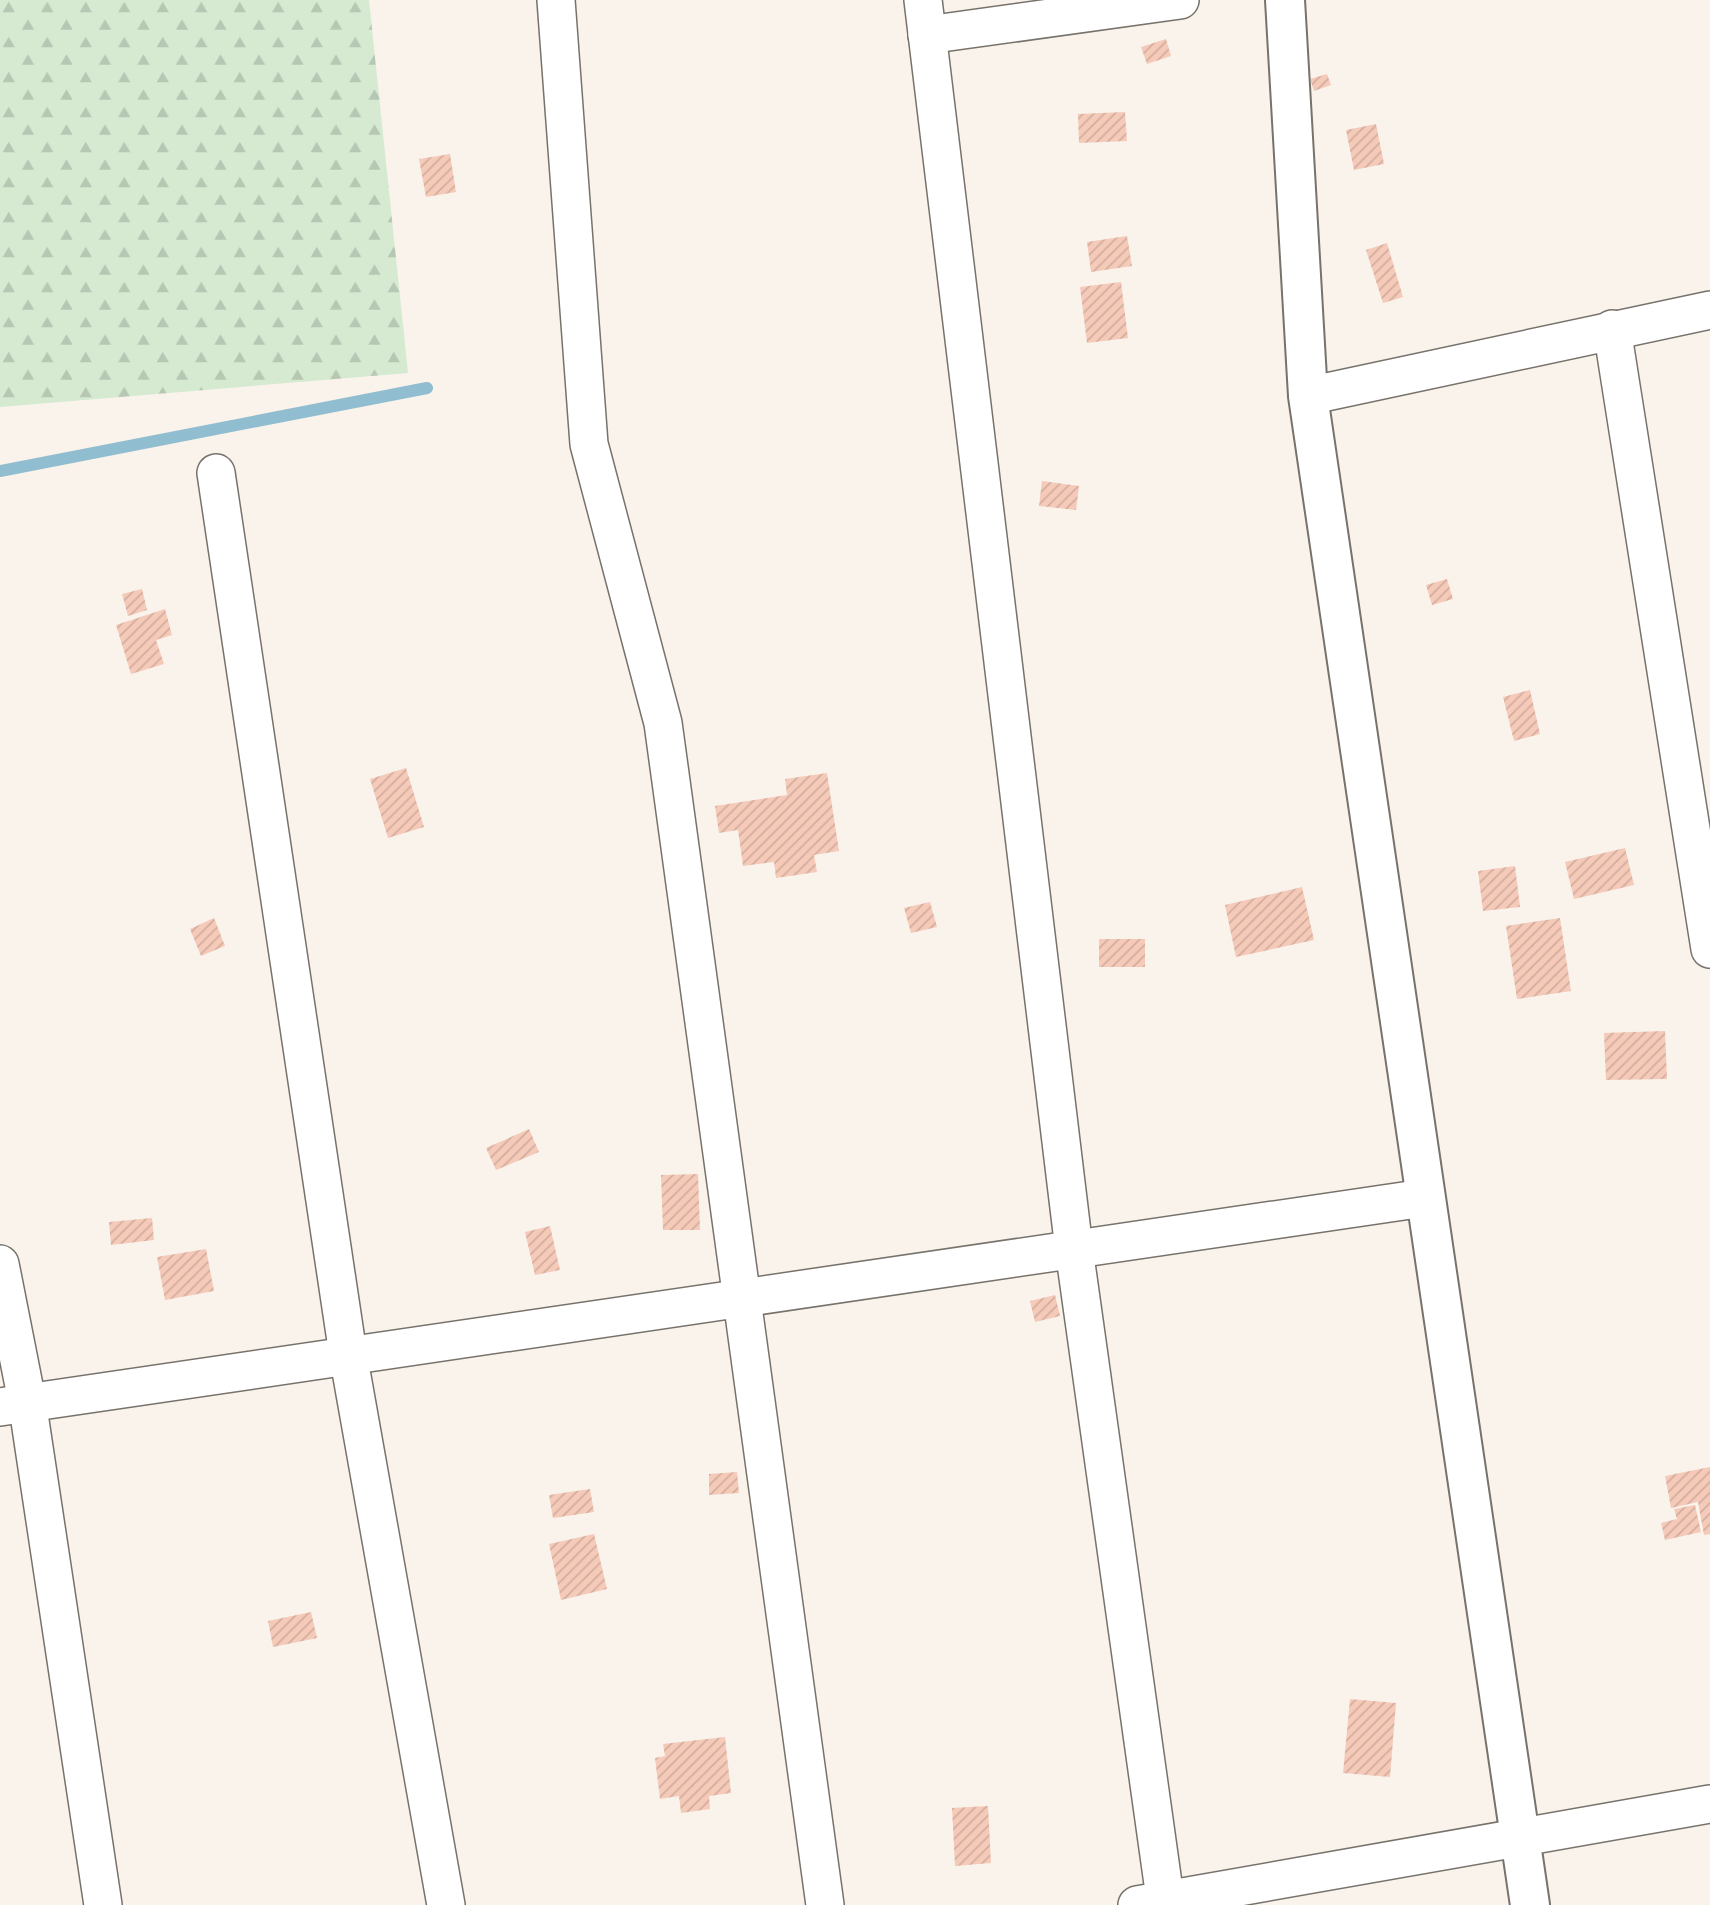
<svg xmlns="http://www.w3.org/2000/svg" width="1710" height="1905" font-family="Lato,sans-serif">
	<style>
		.forest { fill: url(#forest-firs) }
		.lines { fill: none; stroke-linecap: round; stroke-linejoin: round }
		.stream { stroke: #90bdd0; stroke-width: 12 }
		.building { fill: url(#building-hatch) }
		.street-casing { stroke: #77726b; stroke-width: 40 }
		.secondary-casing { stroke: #77726b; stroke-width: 42 }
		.street { stroke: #fff; stroke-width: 37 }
		.secondary { stroke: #fff; stroke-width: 38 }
	</style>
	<defs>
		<pattern id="forest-firs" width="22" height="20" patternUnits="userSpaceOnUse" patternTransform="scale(1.75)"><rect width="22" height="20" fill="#d5ead1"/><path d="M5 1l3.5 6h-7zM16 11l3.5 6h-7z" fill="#b6c8b3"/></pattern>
		<pattern id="building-hatch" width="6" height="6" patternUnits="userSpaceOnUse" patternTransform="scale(1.75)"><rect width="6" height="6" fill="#f6cab9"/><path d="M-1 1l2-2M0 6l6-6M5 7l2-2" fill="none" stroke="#d2ad9e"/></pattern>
	</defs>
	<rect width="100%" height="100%" fill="#f9f3eb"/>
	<path class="forest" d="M0,0H369L408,373L0,407Z"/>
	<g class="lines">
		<path class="stream" d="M0,471L427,388"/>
	</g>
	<g class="building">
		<path d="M1166,39L1171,56L1147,64L1141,47Z"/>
		<path d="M1327,74L1331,85L1314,91L1310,79Z"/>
		<path d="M1125,112L1127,141L1079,143L1078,114Z"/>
		<path d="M1376,124L1384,164L1354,170L1346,130Z"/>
		<path d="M450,154L456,192L426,197L419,159Z"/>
		<path d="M1127,236L1132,266L1091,272L1087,242Z"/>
		<path d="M1387,243L1403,297L1383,303L1366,250Z"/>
		<path d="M1121,282L1128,338L1087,343L1080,287Z"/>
		<path d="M1042,481L1079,486L1076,510L1039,506Z"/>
		<path d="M1447,579L1453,599L1432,605L1426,585Z"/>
		<path d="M142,589L147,610L128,616L122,594Z"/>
		<path d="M165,609L172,635L156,640L164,664L131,674L116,625Z"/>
		<path d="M1530,690L1540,734L1514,741L1503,697Z"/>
		<path d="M406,768L424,827L388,838L370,779Z"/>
		<path d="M827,773L839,851L814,855L817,872L776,878L774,862L743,866L738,830L719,833L715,806L787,795L785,779Z"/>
		<path d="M1625,848L1634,885L1574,899L1565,862Z"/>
		<path d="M1515,866L1520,907L1483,911L1478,871Z"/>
		<path d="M1302,887L1314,940L1236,957L1225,905Z"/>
		<path d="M930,902L937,927L911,933L904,908Z"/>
		<path d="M214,918L225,946L201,956L190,929Z"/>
		<path d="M1560,918L1571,991L1517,999L1506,926Z"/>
		<rect x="1099" y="939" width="46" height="28"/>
		<path d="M1665,1031L1667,1079L1606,1080L1604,1033Z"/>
		<path d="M529,1129L539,1152L496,1170L486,1148Z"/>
		<path d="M698,1174L700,1230H663L661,1175Z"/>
		<path d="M152,1218L154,1240L111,1245L109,1222Z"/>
		<path d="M550,1226L560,1270L535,1275L525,1232Z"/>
		<path d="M206,1249L214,1291L165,1300L157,1257Z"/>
		<path d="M1055,1295L1060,1316L1035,1322L1030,1301Z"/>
		<path d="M1710,1467V1534L1704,1535L1698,1502L1671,1508L1665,1476Z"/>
		<path d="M737,1472L739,1493L709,1495V1474Z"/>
		<path d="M590,1489L594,1512L553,1518L549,1495Z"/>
		<path d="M1695,1505L1701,1532L1665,1540L1661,1523L1677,1519L1674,1509Z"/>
		<path d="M594,1534L607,1589L561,1600L549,1544Z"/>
		<path d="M311,1612L317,1638L273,1647L268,1621Z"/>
		<path d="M1350,1699L1396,1703L1390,1777L1343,1773Z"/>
		<path d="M725,1737L731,1793L709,1796L710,1809L681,1813L679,1796L660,1799L655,1758L665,1756L663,1744Z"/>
		<path d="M988,1806L991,1863L955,1866L952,1808Z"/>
	</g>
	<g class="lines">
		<defs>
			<g id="street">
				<path d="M556,0L589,444L663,723L825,1905"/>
				<path d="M923,0L1074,1249L1166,1905"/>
				<path d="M927,35L1180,0"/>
				<path d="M1612,329L1710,949"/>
				<path d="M1308,396L1710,310"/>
				<path d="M216,473L348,1354L446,1905"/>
				<path d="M0,1264L27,1401L103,1905"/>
				<path d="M0,1407L1424,1198"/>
				<path d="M1137,1905L1710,1804"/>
			</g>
			<path id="secondary" d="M1285,0L1308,396L1530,1905"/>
		</defs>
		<use href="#street" class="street-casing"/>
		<use href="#secondary" class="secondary-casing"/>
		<use href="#street" class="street"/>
		<use href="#secondary" class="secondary"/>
	</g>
</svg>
